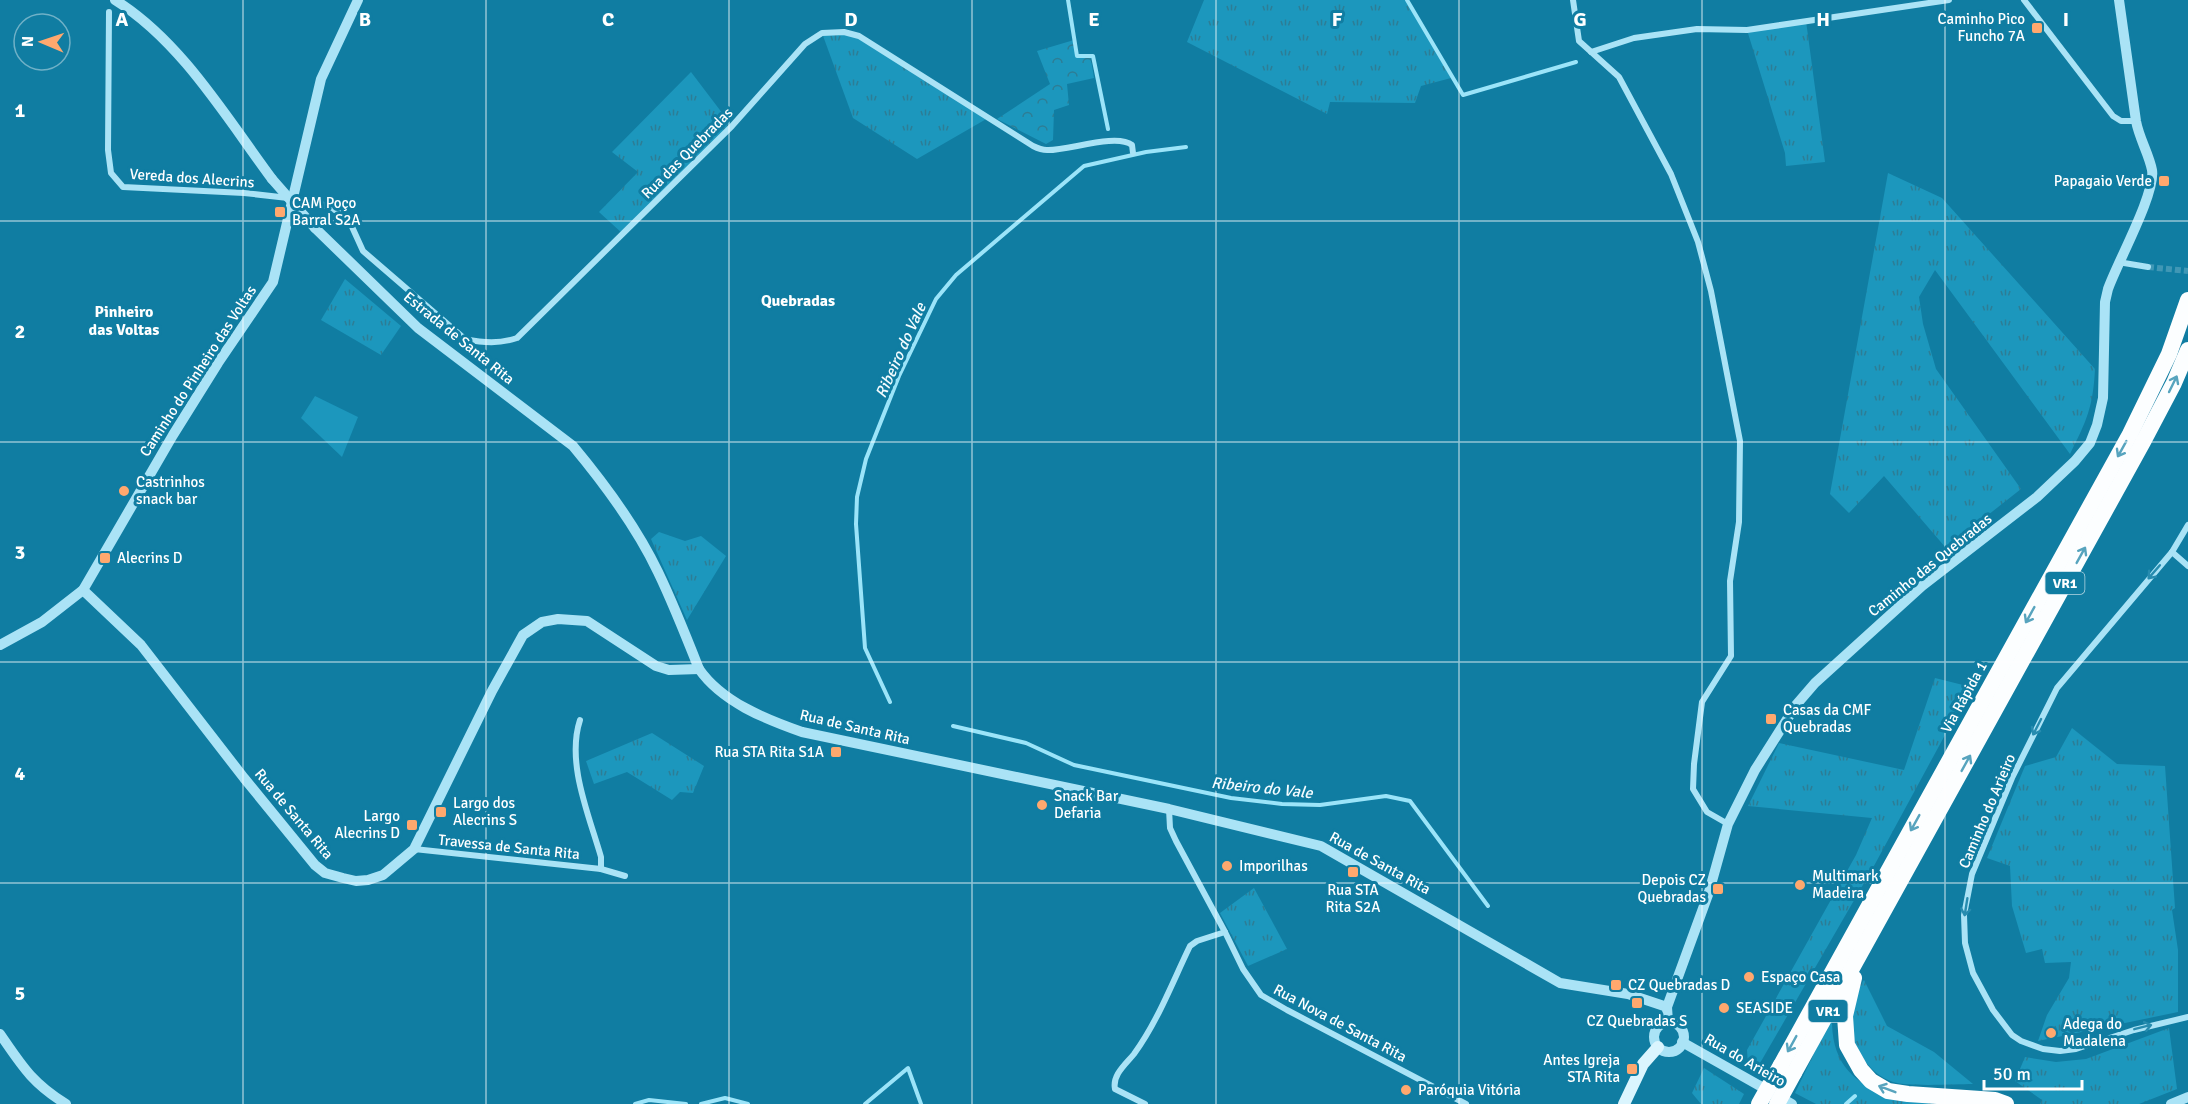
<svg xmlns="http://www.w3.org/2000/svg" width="2188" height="1104" font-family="Signika,sans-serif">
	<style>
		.grass { fill: url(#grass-tufts) }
		.forest { fill: url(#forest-crowns) }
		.garden { fill: #1c97bd }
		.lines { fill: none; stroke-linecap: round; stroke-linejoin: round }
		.stream { stroke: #9be4f9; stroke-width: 4 }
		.minor-tunnel { stroke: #4097b5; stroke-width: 6; stroke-dasharray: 6 3; stroke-linecap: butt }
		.minor { stroke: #aae3f6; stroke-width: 6 }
		.tertiary { stroke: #aae3f6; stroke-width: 10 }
		.secondary { stroke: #daf5fe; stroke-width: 12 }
		.trunk { stroke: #fcfeff; stroke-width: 16 }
		.tertiary-bridge { stroke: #aae3f6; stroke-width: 10 }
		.trunk-bridge { stroke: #fcfeff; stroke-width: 16 }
		.oneway { stroke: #57a4be }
		.oneway2 { stroke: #278caf }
		.grid { fill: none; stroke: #fff; stroke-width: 1.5; stroke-opacity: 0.55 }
		.poi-dot { fill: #ffa86e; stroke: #107da2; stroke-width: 2 }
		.labels { text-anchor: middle; stroke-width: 6; stroke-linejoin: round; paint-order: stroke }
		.shield { fill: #107da2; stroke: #b7d8e3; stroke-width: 1.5 }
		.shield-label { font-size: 14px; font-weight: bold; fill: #fff }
		.poi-label { font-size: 15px; fill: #fff; stroke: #107da2; text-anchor: start }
		.street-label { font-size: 15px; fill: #fff; stroke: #107da2 }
		.neighbourhood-label { font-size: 16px; font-weight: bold; fill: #fff; stroke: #107da2 }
		.water-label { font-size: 16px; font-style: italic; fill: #f4fcff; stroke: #107da2 }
		.grid-label { font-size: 20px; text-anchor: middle; font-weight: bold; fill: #fff; stroke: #107da2; stroke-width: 6; stroke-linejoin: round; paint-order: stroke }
	</style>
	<defs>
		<pattern id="grass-tufts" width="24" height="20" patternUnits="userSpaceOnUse" patternTransform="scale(1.5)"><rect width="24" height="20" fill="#1c97bd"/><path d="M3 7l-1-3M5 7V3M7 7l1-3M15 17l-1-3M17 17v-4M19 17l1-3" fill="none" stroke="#2d7d95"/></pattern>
		<pattern id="forest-crowns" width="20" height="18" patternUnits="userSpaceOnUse" patternTransform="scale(1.5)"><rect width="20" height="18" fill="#1c97bd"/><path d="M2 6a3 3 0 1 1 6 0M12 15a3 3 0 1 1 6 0" fill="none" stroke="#2d7d95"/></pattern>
	</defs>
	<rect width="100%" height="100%" fill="#107da2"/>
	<g class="grass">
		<path d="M1204,0H1406L1451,78L1421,86L1415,103L1330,102L1327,114L1187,42Z"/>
		<path d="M1806,21L1825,162L1786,166L1785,153L1747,30Z"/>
		<path d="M822,33L859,36L988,118L917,159L853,118Z"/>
		<path d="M691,72L732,126L623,234L599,212L638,172L612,152Z"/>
		<path d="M1888,173L1942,198L2095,369C2093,407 2087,420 2070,454L1935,270L1919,297L1923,324L1936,369L2021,489L1946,548L1884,476L1849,513L1830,494Z"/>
		<path d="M345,279L401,326L381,355L321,320Z"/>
		<path d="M659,532L685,541L701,536L726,556L687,620L651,539Z"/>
		<path d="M1935,678L1971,687L1875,864L1756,1070L1748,1065L1747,1050L1856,855L1872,818L1748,806L1779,743L1904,770Z"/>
		<path d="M2072,728L2117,764L2165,766L2175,908L2172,910L2178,950V1012L2038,1041L2047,1015L2069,978L2071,962L2045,963L2042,949L2026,953L2012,906L2010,866L1987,858L2025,766L2056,757Z"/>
		<path d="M652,733L704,766L693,793L680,792L672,800L627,772L594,784L586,761Z"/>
		<path d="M1254,888L1287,949L1248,966L1220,913Z"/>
		<path d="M1864,980L1887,1026L1934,1052L1973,1084C1954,1084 1910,1087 1893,1082C1861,1071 1845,1033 1853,1001C1855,994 1860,986 1864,980Z"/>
		<path d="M1832,1016C1829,1104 1915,1101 1986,1104H1816L1795,1093Z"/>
		<path d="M2169,1028L2177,1089L2139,1104H2040L2042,1100L2015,1081L2025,1057L2056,1062L2086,1059Z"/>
		<path d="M1704,1068L1744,1094L1739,1104H1701L1692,1093Z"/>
	</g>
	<path class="forest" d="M1074,40L1078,55L1090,54L1094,78L1067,84L1069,105L1054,110L1053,140L1046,144L997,119L1050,84L1037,51Z"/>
	<path class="garden" d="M315,396L358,417L342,457L301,418Z"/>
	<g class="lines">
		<g class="stream">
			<path d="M1068,0L1077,56H1093L1108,129"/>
			<path d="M1407,0L1463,95L1576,62"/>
			<path d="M890,702L865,648L856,524L857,497L866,459L899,376L936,299L956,275L1084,166L1146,152L1186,147"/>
			<path d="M953,726L1026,743L1074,765L1231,798L1282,804L1320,805L1386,796L1410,801L1488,906"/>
			<path d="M635,1104L649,1100L686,1104"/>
			<path d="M701,1104L725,1098L748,1104"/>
			<path d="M865,1104L908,1068L921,1104"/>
			<path d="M1846,1104L1855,1096"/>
		</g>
		<path class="minor-tunnel" d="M2148,267L2188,271"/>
		<g class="minor">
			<path d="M1573,0L1579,41L1619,77L1671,174L1698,242L1711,291L1740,441L1739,522L1730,581L1731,656L1702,702L1694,764L1693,789L1707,812L1728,824"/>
			<path d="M2024,0L2113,116L2121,121H2136"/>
			<path d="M109,12L108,150L111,173L123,187L244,193L315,201L337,211L348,218L363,251L465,339C484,343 499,344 517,338L732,126L805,44L822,33L844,32L859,36L1033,146C1037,148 1042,150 1047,150C1067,151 1116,133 1132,145L1133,153"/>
			<path d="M1591,52L1634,38L1697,29L1747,30L1949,0"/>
			<path d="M2118,262L2148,267"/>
			<path d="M2188,525L2172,552L2057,688L2012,778L1972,874L1964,915L1965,943L1973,973L1993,1010L2012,1035L2021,1041L2043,1049L2060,1051L2076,1049L2134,1030L2188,1017"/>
			<path d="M2172,552L2188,566"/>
			<path d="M1169,809L1170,828L1176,841L1225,932L1243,969L1261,995L1287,1010L1466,1104"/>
			<path d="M414,849L601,869V857C589,815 566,763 580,720"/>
			<path d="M601,869L625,876"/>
			<path d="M1145,1104L1115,1089C1112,1075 1126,1064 1134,1054C1158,1021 1172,983 1190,946L1197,941L1225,932"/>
		</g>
		<g class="tertiary">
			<path d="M115,0C181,41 226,117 272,179"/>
			<path d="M315,228L418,328L573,446C603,482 638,530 658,572C673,603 686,636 699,669C722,702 765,719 802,732L1169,809L1321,846L1560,983L1628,994L1667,1007"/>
			<path d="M83,590L141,645L244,778L315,865L325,873L343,878L356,881L368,880L383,875L414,849L492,691L523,635L542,622L558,619L587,621L656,666L669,670L699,669"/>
			<path d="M0,645L42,622L83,590L173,435L218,363L273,282L321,79L358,0"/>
			<path d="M1668,1022L1667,1007L1709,892L1728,824L1755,770L1796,705L1815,683L1922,586L2037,497L2075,461L2090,443L2097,425L2103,398L2105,302L2108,289C2117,263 2156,193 2152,170C2149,154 2139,138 2136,121L2119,0"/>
			<circle cx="1669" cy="1037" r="15"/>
			<path d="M0,1034C22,1066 32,1083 66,1104"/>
			<path d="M1682,1042L1792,1104"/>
			<path d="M2171,1104L2188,1097"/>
		</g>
		<path class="secondary" d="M1624,1104L1643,1064L1658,1047"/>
		<g class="trunk">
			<path d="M1854,978L1845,1016L1847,1045L1861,1070L1871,1081L1888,1091L1908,1094L1995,1100L2006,1104"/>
			<path d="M1781,1065L2130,434L2169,354L2188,300"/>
			<path d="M1794,1073L2143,442L2174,383L2188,350"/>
		</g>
		<path class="tertiary-bridge" d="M272,179L315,228"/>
		<g class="trunk-bridge">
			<path d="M1759,1104L1781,1065"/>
			<path d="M1777,1104L1794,1073"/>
		</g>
	</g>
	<defs><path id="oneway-shaft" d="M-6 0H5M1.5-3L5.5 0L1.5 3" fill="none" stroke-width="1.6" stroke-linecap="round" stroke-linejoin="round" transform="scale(1.5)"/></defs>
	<g class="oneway">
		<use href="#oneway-shaft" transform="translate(2173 384) rotate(-64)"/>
		<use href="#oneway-shaft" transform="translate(2122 449) rotate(119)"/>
		<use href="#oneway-shaft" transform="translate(2081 555) rotate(-61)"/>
		<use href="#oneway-shaft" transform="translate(2030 615) rotate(119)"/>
		<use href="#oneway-shaft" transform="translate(1966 763) rotate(-61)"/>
		<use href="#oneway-shaft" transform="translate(1915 823) rotate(119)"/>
		<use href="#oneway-shaft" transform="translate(1792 1044) rotate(119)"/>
		<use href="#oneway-shaft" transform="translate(1887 1089) rotate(-159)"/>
	</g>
	<g class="oneway2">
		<use href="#oneway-shaft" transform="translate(2154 572) rotate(131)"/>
		<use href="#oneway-shaft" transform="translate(2037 727) rotate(117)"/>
		<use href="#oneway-shaft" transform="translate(1966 907) rotate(99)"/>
		<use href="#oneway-shaft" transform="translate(2143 1027) rotate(-14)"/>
	</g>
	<path class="grid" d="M243,0V1104M486,0V1104M729,0V1104M972,0V1104M1216,0V1104M1459,0V1104M1702,0V1104M1945,0V1104M0,221H2188M0,442H2188M0,662H2188M0,883H2188"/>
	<g class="poi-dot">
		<rect x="2031" y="22" width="12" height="12" rx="3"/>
		<rect x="2158" y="175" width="12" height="12" rx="3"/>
		<rect x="274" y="206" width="12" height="12" rx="3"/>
		<circle cx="124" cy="491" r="6"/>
		<rect x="99" y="552" width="12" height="12" rx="3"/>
		<rect x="1765" y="713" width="12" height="12" rx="3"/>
		<rect x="830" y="746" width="12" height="12" rx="3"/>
		<circle cx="1042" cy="805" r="6"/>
		<rect x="435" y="806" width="12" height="12" rx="3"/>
		<rect x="406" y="819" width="12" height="12" rx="3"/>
		<circle cx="1227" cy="866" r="6"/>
		<rect x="1347" y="866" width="12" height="12" rx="3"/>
		<circle cx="1800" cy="885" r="6"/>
		<rect x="1712" y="883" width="12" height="12" rx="3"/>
		<circle cx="1749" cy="977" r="6"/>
		<rect x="1610" y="979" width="12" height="12" rx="3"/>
		<rect x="1631" y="997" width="12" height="12" rx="3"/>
		<circle cx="1724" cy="1008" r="6"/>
		<circle cx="2051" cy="1033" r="6"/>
		<rect x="1626" y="1063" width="12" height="12" rx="3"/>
		<circle cx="1406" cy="1090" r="6"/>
	</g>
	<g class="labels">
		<g class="shield">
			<rect x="2045.5" y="572" width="39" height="22" rx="4.5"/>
			<rect x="1808.5" y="1000" width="39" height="22" rx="4.5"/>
		</g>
		<g class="shield-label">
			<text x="2065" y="588">VR1</text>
			<text x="1828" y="1016">VR1</text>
		</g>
		<g class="poi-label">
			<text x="2025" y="24" text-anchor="end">Caminho Pico<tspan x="2025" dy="17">Funcho 7A</tspan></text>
			<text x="2152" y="186" text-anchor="end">Papagaio Verde</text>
			<text x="292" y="208">CAM Poço<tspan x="292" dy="17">Barral S2A</tspan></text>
			<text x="136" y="487">Castrinhos<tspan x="136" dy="17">snack bar</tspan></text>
			<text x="117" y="563">Alecrins D</text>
			<text x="1783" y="715">Casas da CMF<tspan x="1783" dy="17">Quebradas</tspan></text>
			<text x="824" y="757" text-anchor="end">Rua STA Rita S1A</text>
			<text x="1054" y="801">Snack Bar<tspan x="1054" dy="17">Defaria</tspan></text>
			<text x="453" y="808">Largo dos<tspan x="453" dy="17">Alecrins S</tspan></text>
			<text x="400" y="821" text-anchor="end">Largo<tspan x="400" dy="17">Alecrins D</tspan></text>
			<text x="1239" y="871">Imporilhas</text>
			<text x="1812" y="881">Multimark<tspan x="1812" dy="17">Madeira</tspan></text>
			<text x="1706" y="885" text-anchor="end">Depois CZ<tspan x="1706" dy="17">Quebradas</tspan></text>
			<text x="1353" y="895" text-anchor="middle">Rua STA<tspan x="1353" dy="17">Rita S2A</tspan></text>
			<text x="1761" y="982">Espaço Casa</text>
			<text x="1628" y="990">CZ Quebradas D</text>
			<text x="1736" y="1013">SEASIDE</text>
			<text x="1637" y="1026" text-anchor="middle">CZ Quebradas S</text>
			<text x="2063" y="1029">Adega do<tspan x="2063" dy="17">Madalena</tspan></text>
			<text x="1620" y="1065" text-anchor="end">Antes Igreja<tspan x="1620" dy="17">STA Rita</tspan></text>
			<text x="1418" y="1095">Paróquia Vitória</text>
		</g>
		<g class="street-label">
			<text transform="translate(687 153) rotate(-45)" y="5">Rua das Quebradas</text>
			<text transform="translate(192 178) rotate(4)" y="5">Vereda dos Alecrins</text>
			<text transform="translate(459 338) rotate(39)" y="5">Estrada de Santa Rita</text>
			<text transform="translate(198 371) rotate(-57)" y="5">Caminho do Pinheiro das Voltas</text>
			<text transform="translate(1930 565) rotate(-39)" y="5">Caminho das Quebradas</text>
			<text transform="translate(1964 697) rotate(-61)" y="5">Via Rápida 1</text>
			<text transform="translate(855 727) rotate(13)" y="5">Rua de Santa Rita</text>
			<text transform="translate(1987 811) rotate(-67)" y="5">Caminho do Arieiro</text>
			<text transform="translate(294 814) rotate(50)" y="5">Rua de Santa Rita</text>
			<text transform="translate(509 847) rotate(6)" y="5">Travessa de Santa Rita</text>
			<text transform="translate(1380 863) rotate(29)" y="5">Rua de Santa Rita</text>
			<text transform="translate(1340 1023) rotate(28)" y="5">Rua Nova de Santa Rita</text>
			<text transform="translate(1745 1060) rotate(30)" y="5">Rua do Arieiro</text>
		</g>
		<g class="neighbourhood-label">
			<text x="798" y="306">Quebradas</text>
			<text x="124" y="317">Pinheiro<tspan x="124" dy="18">das Voltas</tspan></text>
		</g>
		<g class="water-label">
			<text transform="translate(900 350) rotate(-66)" y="6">Ribeiro do Vale</text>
			<text transform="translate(1262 787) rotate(6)" y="6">Ribeiro do Vale</text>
		</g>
	</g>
	<g class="grid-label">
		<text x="122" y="26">A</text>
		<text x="365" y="26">B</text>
		<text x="608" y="26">C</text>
		<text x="851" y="26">D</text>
		<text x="1094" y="26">E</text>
		<text x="1337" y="26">F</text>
		<text x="1580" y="26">G</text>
		<text x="1823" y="26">H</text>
		<text x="2066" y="26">I</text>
		<text x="20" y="117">1</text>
		<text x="20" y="338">2</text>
		<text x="20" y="559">3</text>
		<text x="20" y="780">4</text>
		<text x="20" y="1000">5</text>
	</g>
	<g transform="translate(42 42) rotate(272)"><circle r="28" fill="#107da2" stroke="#70b1c7" stroke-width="1.5"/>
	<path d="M0-4.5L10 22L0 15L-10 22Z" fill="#ffa86e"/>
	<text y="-9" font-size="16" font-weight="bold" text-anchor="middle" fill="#ffffff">N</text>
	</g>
	<path d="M1984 1080v9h98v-9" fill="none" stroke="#ffffff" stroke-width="3"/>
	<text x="1993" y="1080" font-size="18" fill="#ffffff" stroke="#107da2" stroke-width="4.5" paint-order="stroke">50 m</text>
</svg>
